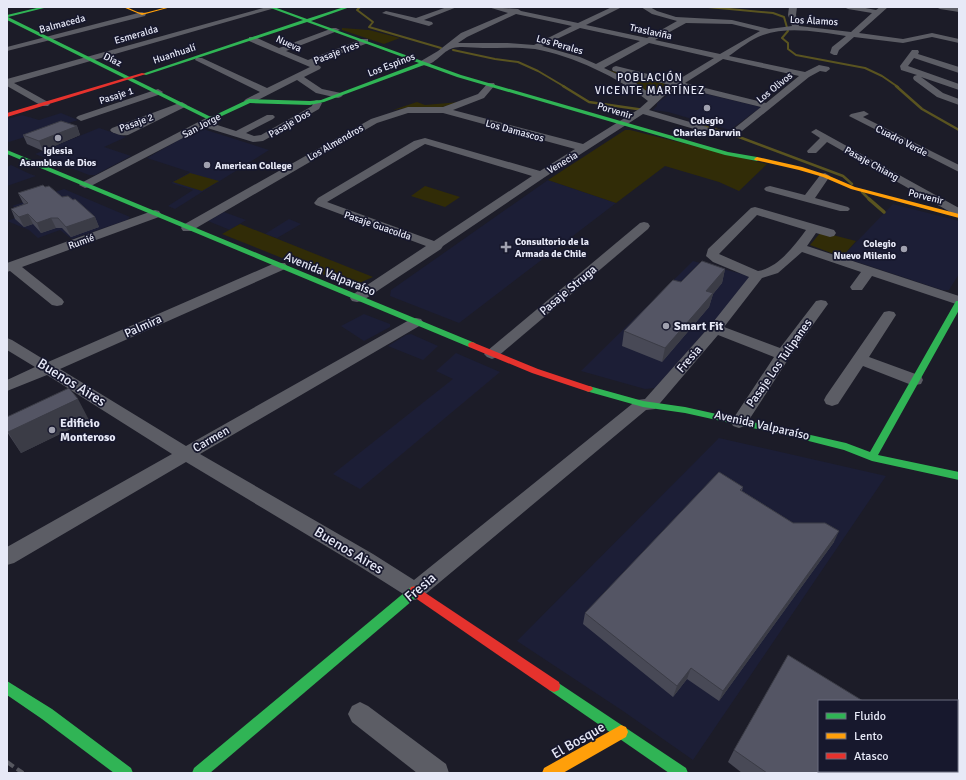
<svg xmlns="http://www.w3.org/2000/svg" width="966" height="780" font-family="Signika,sans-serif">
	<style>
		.built { fill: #1c1e36 }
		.green { fill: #312c07 }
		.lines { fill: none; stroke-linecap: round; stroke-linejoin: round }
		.stream-far2 { stroke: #5a5420; stroke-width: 2 }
		.stream-far1 { stroke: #5a5420; stroke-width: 2.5 }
		.stream { stroke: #5a5420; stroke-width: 3.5 }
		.street { fill: #5c5d65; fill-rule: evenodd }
		.fast { fill: #30b455; fill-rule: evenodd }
		.slow { fill: #ff9f0a; fill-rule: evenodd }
		.jam { fill: #e5322d; fill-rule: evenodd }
		.rail { stroke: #575860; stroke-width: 4; stroke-dasharray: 8 4; stroke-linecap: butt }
		.wall { fill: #484956 }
		.shaded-wall { fill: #3b3c46 }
		.building { fill: #545564; stroke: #3b3c46 }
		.poi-dot { fill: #a0a1af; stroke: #17182d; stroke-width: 1.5 }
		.labels { text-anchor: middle; stroke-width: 3.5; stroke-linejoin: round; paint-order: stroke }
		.far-street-label { font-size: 10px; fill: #e7e9f7; stroke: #17182d }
		.far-poi-label { font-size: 10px; font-weight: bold; fill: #e7e9f7; stroke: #17182d }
		.far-neighbourhood-label { font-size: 11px; letter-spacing: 1px; fill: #e7e9f7; stroke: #17182d }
		.street-label { font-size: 12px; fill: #e7e9f7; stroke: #17182d }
		.poi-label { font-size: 12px; font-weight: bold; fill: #e7e9f7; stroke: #17182d; text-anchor: start }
		.near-street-label { font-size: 14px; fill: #e7e9f7; stroke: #17182d }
	</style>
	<rect width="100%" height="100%" fill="#1c1c28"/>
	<g class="built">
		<path d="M685,89L761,107L730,130L668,112L653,110L657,106V103L671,93L676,94Z"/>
		<path d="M61,113L78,120L9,142L7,141V119L22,115L39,120Z"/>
		<path d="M99,128L126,137L104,147L131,156L95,175H89L35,154Z"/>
		<path d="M200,128L269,150L175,209L168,206L193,190L171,183L190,172L147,158Z"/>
		<path d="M11,165L30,174L36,176L7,186V167Z"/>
		<path d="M548,180L616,203L459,323L390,296L391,290Z"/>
		<path d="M64,189L130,217L127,220L72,239L60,230L38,238L29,230L7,221L29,213L12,206Z"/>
		<path d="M893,204L959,221V274L949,290H942L842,257Z"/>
		<path d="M224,212L246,220L230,230L208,221Z"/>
		<path d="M289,219L301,224L277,238L265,234Z"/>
		<path d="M693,261L746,275L751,280L655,388L645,389L581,371Z"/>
		<path d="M364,314L390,324V327L364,341L341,326Z"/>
		<path d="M411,334L438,346L423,360L388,346L406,335Z"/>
		<path d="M456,353L500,372L360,489L333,474L453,379L436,371Z"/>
		<path d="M719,438L886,476L693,760L623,711L517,641Z"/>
	</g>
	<g class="green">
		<path d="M342,28L369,30L400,38L384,44L342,30Z"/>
		<path d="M608,70L663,83L667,85L653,93L647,92L640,85Z"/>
		<path d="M417,102L425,105L460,102L442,107H414L393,110Z"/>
		<path d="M625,130H630L767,164L739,191L719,182L665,166L616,203L548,180Z"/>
		<path d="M190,173L219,181L202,191L173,182Z"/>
		<path d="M425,186L460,197L445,207L411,196Z"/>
		<path d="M240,224L373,277L352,286L222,234Z"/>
		<path d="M821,232L856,241L842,257L810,245Z"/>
	</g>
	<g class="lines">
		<g class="stream-far2">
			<path d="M360,7L357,10L373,22L369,27L441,48"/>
			<path d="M708,7L773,13L784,17L788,31L782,38L788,43V49L796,55L865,68L882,76L898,87"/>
			<path d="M453,50L495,59L518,62L538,71L565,87"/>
		</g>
		<g class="stream-far1">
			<path d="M563,86L589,102L644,110"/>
			<path d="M896,86L922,109L959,130"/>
			<path d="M703,126L731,134L843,176L852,184"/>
			<path d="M862,192L870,200"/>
		</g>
		<path class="stream" d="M869,199L884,212"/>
		<g class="street">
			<path d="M267,7L275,8L14,83L48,102L50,104L48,106H42L7,86V79Z"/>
			<path d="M447,7H457L424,20L432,22L433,24L429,26L382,13L386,11L416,18Z"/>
			<path d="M488,7L518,9L521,11L578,23L612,7H622L586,25L647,38L677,21L652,14L641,7H650L657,11L676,17L732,20L769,29L792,26L788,15L789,7H797L796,15L799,26L851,32L872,13L848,9L844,7H860L876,10L880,7H888L859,33L903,39L932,33L959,39V43L932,37L903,43L854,37L839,50L837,55H834L830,53L832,47L846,36C819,32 789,26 763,35C751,39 739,49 729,56L805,72L819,65L829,67L830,69L826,72L820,71L809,77L742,131H736L734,129L736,127L761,107L679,87L664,96L649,110L707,127L709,129L707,131H701L643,114L545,177L443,246L441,249L362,301L357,302L352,301L350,298L352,295L426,246L316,205L314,203L318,198L414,141L425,138L540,171L575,149L443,113H408L377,123L191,231H183L181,228L183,225L371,119L408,107H443L478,94L488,83H494L495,85L484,98L453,110L583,144L639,109L648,101C618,77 573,56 535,49C518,47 500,48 483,48C474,48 461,46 453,48C442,51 433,68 421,65L420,63L421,61L438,51L461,33L508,13ZM516,14L572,26L534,45L508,43H458L467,37ZM686,23L732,24L760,31L720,54L655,40ZM580,28L640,41L596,64L580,57L542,46ZM649,43L714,58L676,81L616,66L613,67L612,69L613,71L670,85L653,96L636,83L604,68ZM723,59L799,76L766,103L685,83ZM425,144L532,176L434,241L327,202Z"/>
			<path d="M936,7L959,8V12L940,9Z"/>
			<path d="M142,12L146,14L145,16L7,51V47Z"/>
			<path d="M333,28H336L340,30L286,51L308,60L362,39H368V43L315,63L321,67L320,69L304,77L322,89L341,93L343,95L341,97L338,98L316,93L297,80L252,103H246L244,101L246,99L260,92L195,60L196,58H202L267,88L310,67L249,41V37H255L279,48Z"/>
			<path d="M912,50H918L919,52L918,54L959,67V73L914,58L908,66L959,84V90L921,77L943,93L959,99V105L937,97L914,80L913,78L914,76L917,75L901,70L900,66Z"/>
			<path d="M158,89L163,92L161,94L84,120L81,121L76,118L78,116Z"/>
			<path d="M317,100L322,103L319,109L263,141L253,142L204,127L89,187L85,188L79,185L81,183L208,117L211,116L216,119L211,123L236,131L267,115H273L275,117L273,119L246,133L254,136L261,135L307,109L312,106L314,101Z"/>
			<path d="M182,102L187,105L185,107L128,135C122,136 113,134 110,130L112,128Z"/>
			<path d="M864,111L869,114L863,117L959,165V172L849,116L851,114Z"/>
			<path d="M816,129L959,208V217L827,142L816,153H808L807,151L820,138L811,132Z"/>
			<path d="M825,173L830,176L815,198L848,207L850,209L848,211H840L766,191L764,189L766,187L770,186L805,195L821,174Z"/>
			<path d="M755,207L834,230L836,233L834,236L830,237L816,233L807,246L959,296V305L872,276L862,290H852L850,287L861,272L802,252L778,273L762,278L724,327L780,348L816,301L821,300L826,301L828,304L789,358L745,426L739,428L733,426L731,422L774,357L718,335L655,409L646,410L422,597L415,600L408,597L359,566L186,462L14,563L7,565V547L172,454L47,375L7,391V380L35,367L7,350V338L12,340L48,362L275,263H285L287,266L285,269L60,369L186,446L411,319L416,318L421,319L423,322L421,325L200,454L373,554L414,580L637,400L645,399L710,326L749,277L713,262L706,256L708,249L751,208ZM757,215L806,230C795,245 778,268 758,271L719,254Z"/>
			<path d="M155,210L159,211L161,214L159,217L22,267L62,299L64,302L62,305L57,306L52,305L10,271L7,272V263Z"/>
			<path d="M644,222L648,223L650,226L648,229L497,357L492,359L487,357L484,354L487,351L640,223Z"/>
			<path d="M889,311L894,312L896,315L869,357L921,376L923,380L921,384L915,385L909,384L863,366L838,404L832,406L826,404L824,400L826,396L884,312Z"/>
			<path d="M360,702L368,706L446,764L449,773H417L352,722L348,714L352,706Z"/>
		</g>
		<g class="fast">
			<path d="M41,7H48L8,17L211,117L249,99L310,101L321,100L419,63L307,22L146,75L142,74L303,20L268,7H274L307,19L344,7H350L311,21L461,75L728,152L757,157L760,159L757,161L725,155L457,77L424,65L324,102L310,105L250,103L211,121L7,20V15Z"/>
			<path d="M7,150L475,343L476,345L475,347H469L7,154Z"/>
			<path d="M956,301H959V310L878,455L959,472V480L872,461L844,450L793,437L685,413L643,407L586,391L585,389L589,386L643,401L685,407L793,431L846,443L870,452Z"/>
			<path d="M415,586L419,587L421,591L419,595L210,773H192L194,768L411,587Z"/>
			<path d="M554,680L686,768L688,773H669L549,690L548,686L549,682Z"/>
			<path d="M7,681L52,709L131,768L133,773H114L42,719L7,695Z"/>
		</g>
		<g class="slow">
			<path d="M123,7C130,7 135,12 142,13C150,13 162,7 171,7L142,15Z"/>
			<path d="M757,157L802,167L827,175L855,187L959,214V218L851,189L823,177L799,170L755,160L754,159Z"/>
			<path d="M621,725L626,727L628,732L626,737L563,773H542L544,768Z"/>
		</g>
		<g class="jam">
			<path d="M142,73L146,74L7,117V113Z"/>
			<path d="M472,342L538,369L592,387L593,389L589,392L532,373L469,347L468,345L469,343Z"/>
			<path d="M415,586L559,682L560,686L559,690L554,692L549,690L411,595L409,591L411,587Z"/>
		</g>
		<path class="rail" d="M7,762L23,773"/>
	</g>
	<g class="wall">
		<path d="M77,126L80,135L43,151L27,144L23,135Z"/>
		<path d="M45,187L62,197L73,200L95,217L99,227L71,237L62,228H56L41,233L33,224L24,227L15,219L11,209L24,204L23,203L18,193Z"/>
		<path d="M725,269L722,283L713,294L709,307L662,362L622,346L624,331L681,282Z"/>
		<path d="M7,417L89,420L21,453L7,432Z"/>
		<path d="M743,487L742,491L793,523L834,542L719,701L687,679L673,697L583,624L585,613Z"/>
		<path d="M734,750L835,773H742L728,762Z"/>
	</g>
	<g class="shaded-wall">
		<path d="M77,126L80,135L43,151L39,141Z"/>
		<path d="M28,214L33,224L24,227L19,217Z"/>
		<path d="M95,217L99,227L71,237L66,227Z"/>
		<path d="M51,218L56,228L41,233L37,223Z"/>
		<path d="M725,269L722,283L713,294L709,307L662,362L665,348L706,291Z"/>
		<path d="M78,399L89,420L21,453L8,432Z"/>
		<path d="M839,531L834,542L719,701L723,691Z"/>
		<path d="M691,668L687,679L673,697L677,686Z"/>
	</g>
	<g class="building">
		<path d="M61,121L77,126L39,141L23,135Z"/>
		<path d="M43,185L45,187L49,186L62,197L68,196L73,200L75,199L95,217L66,227L58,218H51L37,223L28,214L19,217L11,209L28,203L18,193Z"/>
		<path d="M702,261L725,269L706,291L713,293L665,348L624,331L673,280L681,282Z"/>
		<path d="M69,388L78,399L8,432L7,430V417Z"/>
		<path d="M719,472L743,487L740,490L793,523H825L839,531L723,691L691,668L677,686L585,613Z"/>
		<path d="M788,655L863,701H819V771H836L835,773H767L734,750Z"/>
	</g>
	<g class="poi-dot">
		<circle cx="707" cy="108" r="4"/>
		<circle cx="58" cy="138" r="4"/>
		<circle cx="207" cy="165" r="4"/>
		<path d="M504 241h4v4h4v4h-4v4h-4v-4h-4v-4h4z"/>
		<circle cx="904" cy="249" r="4"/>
		<circle cx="666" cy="326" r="4"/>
		<circle cx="52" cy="430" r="4"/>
	</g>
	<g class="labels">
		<g class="far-street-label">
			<text transform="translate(814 20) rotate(3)" y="4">Los Álamos</text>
			<text transform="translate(62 23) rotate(-15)" y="4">Balmaceda</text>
			<text transform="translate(651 31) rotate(12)" y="4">Traslaviña</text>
			<text transform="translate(136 34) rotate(-16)" y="4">Esmeralda</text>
			<text transform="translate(289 43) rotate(24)" y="4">Nueva</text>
			<text transform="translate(560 44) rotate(16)" y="4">Los Perales</text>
			<text transform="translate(336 52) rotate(-21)" y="4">Pasaje Tres</text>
			<text transform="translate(174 53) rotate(-18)" y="4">Huanhualí</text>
			<text transform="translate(113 59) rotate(26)" y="4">Díaz</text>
			<text transform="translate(391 64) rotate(-21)" y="4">Los Espinos</text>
			<text transform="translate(774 87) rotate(-39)" y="4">Los Olivos</text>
			<text transform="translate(116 95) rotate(-18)" y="4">Pasaje 1</text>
			<text transform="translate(615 110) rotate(17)" y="4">Porvenir</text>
			<text transform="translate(136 122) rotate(-20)" y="4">Pasaje 2</text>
			<text transform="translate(289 123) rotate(-30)" y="4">Pasaje Dos</text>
			<text transform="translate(201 125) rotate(-28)" y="4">San Jorge</text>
			<text transform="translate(515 130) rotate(15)" y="4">Los Damascos</text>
			<text transform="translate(902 140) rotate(27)" y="4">Cuadro Verde</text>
			<text transform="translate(335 142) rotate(-30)" y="4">Los Almendros</text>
			<text transform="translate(562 162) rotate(-31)" y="4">Venecia</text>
			<text transform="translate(872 163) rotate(29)" y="4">Pasaje Chiang</text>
			<text transform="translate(926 196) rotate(14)" y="4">Porvenir</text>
			<text transform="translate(378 225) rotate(19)" y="4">Pasaje Guacolda</text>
			<text transform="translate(81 241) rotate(-20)" y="4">Rumié</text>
		</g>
		<g class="far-poi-label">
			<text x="707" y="124">Colegio<tspan x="707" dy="12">Charles Darwin</tspan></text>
			<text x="58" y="154">Iglesia<tspan x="58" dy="12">Asamblea de Dios</tspan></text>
			<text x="215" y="169" text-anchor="start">American College</text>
			<text x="515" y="245" text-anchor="start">Consultorio de la<tspan x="515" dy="12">Armada de Chile</tspan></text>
			<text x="896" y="247" text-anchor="end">Colegio<tspan x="896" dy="12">Nuevo Milenio</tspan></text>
		</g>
		<g class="far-neighbourhood-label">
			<text x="650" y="81">POBLACIÓN<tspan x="650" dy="13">VICENTE MARTÍNEZ</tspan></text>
		</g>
		<g class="street-label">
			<text transform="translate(330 274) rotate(22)" y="4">Avenida Valparaíso</text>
			<text transform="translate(568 290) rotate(-40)" y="4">Pasaje Struga</text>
			<text transform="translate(143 326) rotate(-24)" y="4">Palmira</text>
			<text transform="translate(689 359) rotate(-49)" y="4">Fresia</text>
			<text transform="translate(779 363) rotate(-55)" y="4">Pasaje Los Tulipanes</text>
			<text transform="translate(762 425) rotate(13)" y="4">Avenida Valparaíso</text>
			<text transform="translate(211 439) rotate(-30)" y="4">Carmen</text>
		</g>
		<g class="poi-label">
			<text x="674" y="330">Smart Fit</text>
			<text x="60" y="427">Edificio<tspan x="60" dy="14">Monteroso</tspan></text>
		</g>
		<g class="near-street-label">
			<text transform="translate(72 382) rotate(32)" y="5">Buenos Aires</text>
			<text transform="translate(349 550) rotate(31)" y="5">Buenos Aires</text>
			<text transform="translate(420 587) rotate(-40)" y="5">Fresia</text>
			<text transform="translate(578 740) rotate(-30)" y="5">El Bosque</text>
		</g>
	</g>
	<rect width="966" height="780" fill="none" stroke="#e7e9f7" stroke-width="16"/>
	<rect x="818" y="700" width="140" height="72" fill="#17182d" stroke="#6a6c7e"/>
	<rect x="826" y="713" width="20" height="6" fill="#30b455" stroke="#6a6c7e"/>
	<text x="854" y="720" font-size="12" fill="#e7e9f7">Fluido</text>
	<rect x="826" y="733" width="20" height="6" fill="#ff9f0a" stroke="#6a6c7e"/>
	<text x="854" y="740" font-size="12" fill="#e7e9f7">Lento</text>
	<rect x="826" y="753" width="20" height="6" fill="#e5322d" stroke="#6a6c7e"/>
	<text x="854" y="760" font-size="12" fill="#e7e9f7">Atasco</text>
</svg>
